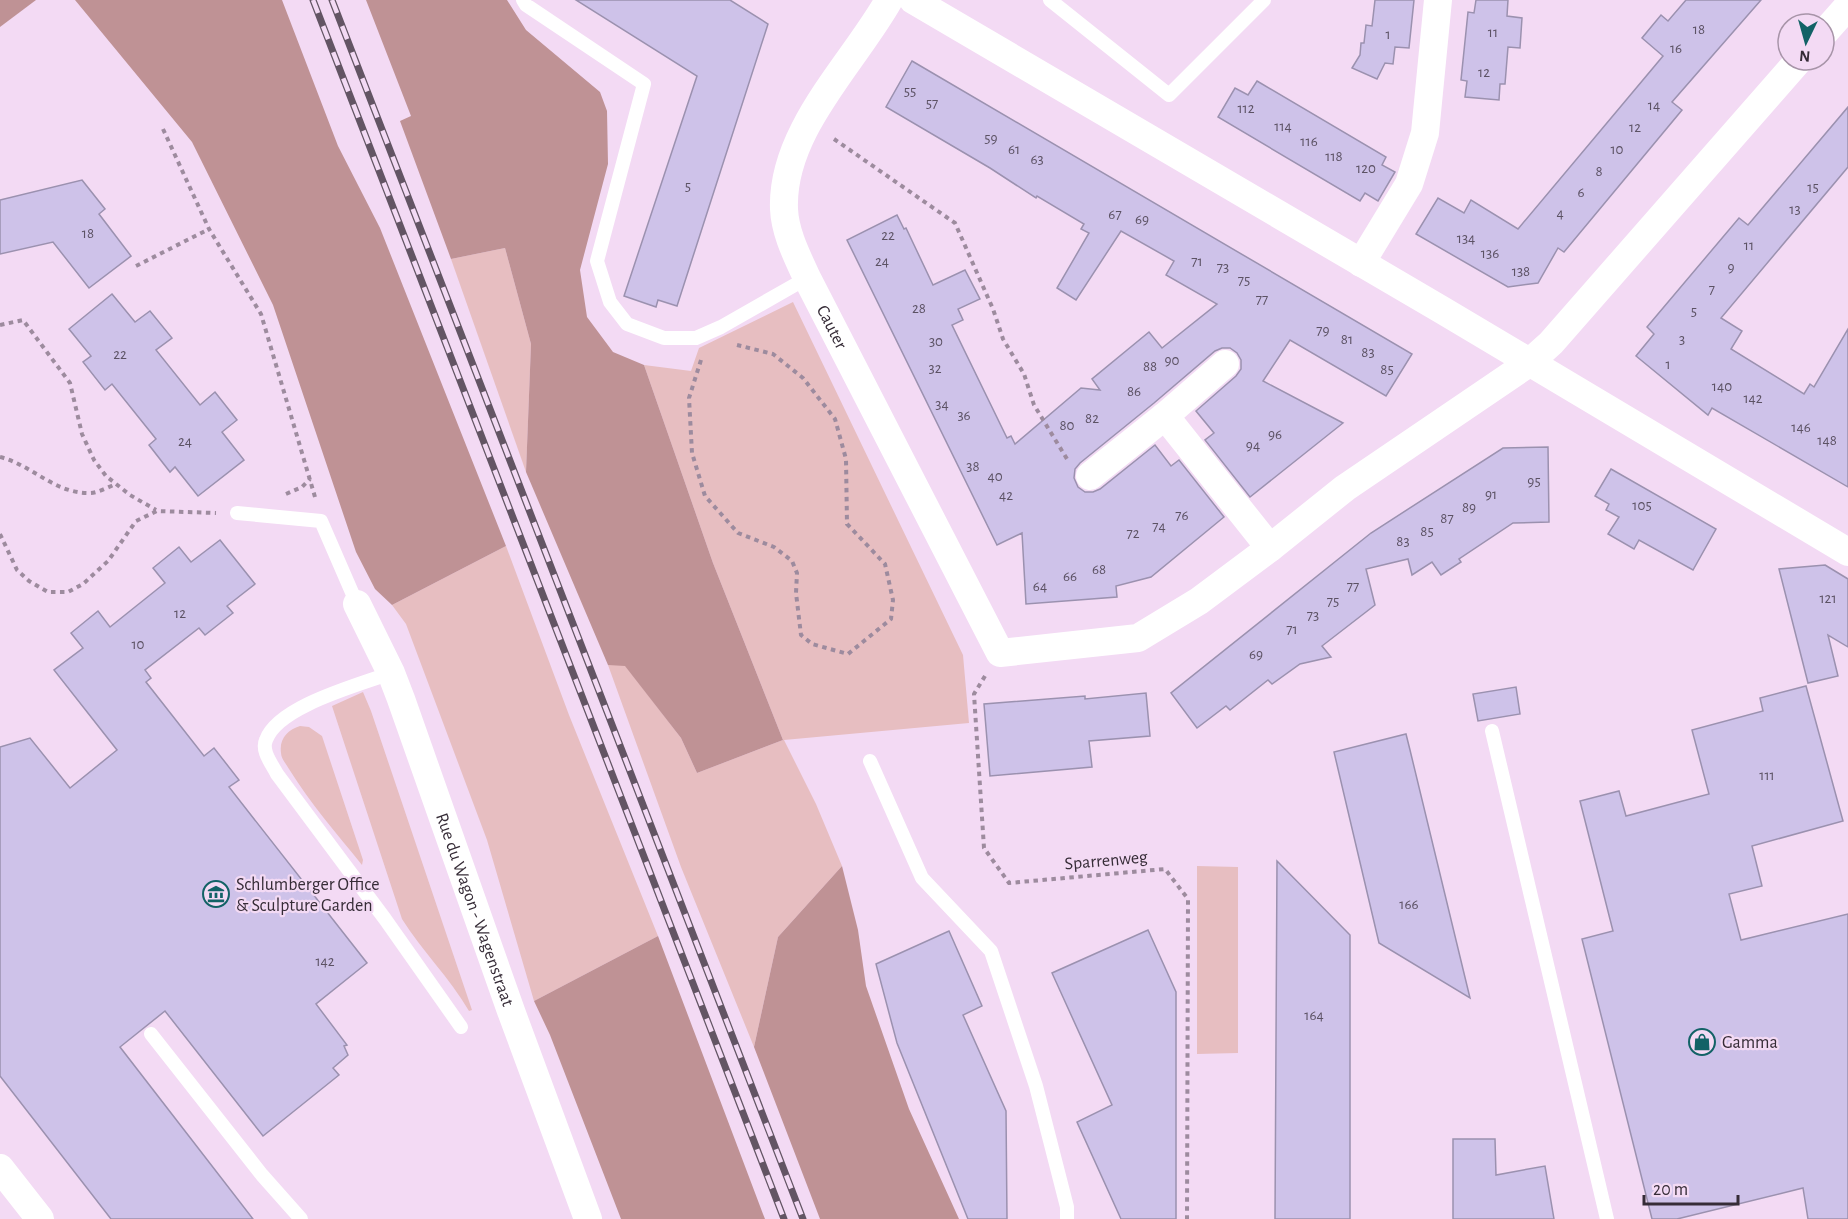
<svg xmlns="http://www.w3.org/2000/svg" width="1848" height="1219" font-family="'Alegreya Sans',sans-serif">
	<style>
		.green { fill: #e7bec1 }
		.forest { fill: #bf9295 }
		.building { fill: #cec2e9; stroke: #9b91af; stroke-width: 1.5 }
		.lines { fill: none; stroke-linecap: round; stroke-linejoin: round }
		.path { stroke: #9d8b9e; stroke-width: 4; stroke-dasharray: 4.5 4.5; stroke-linecap: butt }
		.lane { stroke: #fff; stroke-width: 14 }
		.street { stroke: #fff; stroke-width: 28 }
		.rail-casing { stroke: #635564; stroke-width: 7 }
		.rail { stroke: #f3daf4; stroke-width: 4.5; stroke-dasharray: 14; stroke-linecap: butt }
		.labels { text-anchor: middle; stroke-width: 4.5; stroke-linejoin: round; paint-order: stroke }
		.number-label { font-size: 15px; fill: #5c5264 }
		.street-label { font-size: 18px; fill: #362c37; stroke: #f3daf4 }
		.poi-label { font-size: 18px; fill: #362c37; stroke: #f3daf4; text-anchor: start }
	</style>
	<rect width="100%" height="100%" fill="#f3daf4"/>
	<g class="green">
		<path d="M505,248L531,344L526,472L451,259Z"/>
		<path d="M793,302L963,655L969,723L784,740L816,804L842,866L778,937L754,1047L681,867L608,665H625L681,738L697,773L783,740L713,563L644,365L691,371L699,348Z"/>
		<path d="M506,546L569,715L658,936L534,1001L487,840L406,624L392,605Z"/>
		<path d="M363,692L371,711L472,1010L469,1011C450,978 422,951 402,919L332,706Z"/>
		<path d="M300,726L309,727L322,736L363,860L362,865C337,834 310,803 289,769C286,764 281,758 281,753C279,738 288,730 300,726Z"/>
		<path d="M1197,866L1238,867V1053L1197,1054Z"/>
	</g>
	<g class="forest">
		<path d="M0,0H36L0,27Z"/>
		<path d="M75,0H282L338,146L380,228L506,546L392,605L375,589L356,552L273,305L192,142Z"/>
		<path d="M366,0H507L526,30L600,92L607,111L608,164L580,270L587,317L613,352L644,365L713,563L783,740L697,773L681,738L625,666L608,665L526,472L531,344L505,248L451,259L400,121L411,116Z"/>
		<path d="M842,866L858,930L866,986L909,1109L959,1219H820L754,1047L778,937Z"/>
		<path d="M658,936L763,1214L765,1219H621L550,1035L534,1001Z"/>
	</g>
	<g class="building">
		<path d="M576,0H730L768,24L677,306L658,300L656,307L624,296L697,76Z"/>
		<path d="M1375,0H1414L1409,48L1395,47L1393,64L1385,63L1377,79L1352,68L1360,55L1361,43H1364L1366,25L1372,26Z"/>
		<path d="M1476,0H1508L1507,16L1522,18L1520,48L1508,47L1505,84H1500L1499,100L1465,97L1467,81L1461,80L1468,12L1474,13Z"/>
		<path d="M1686,0H1761L1672,102L1682,110L1564,252L1558,248L1538,283L1508,287L1416,234L1438,198L1464,213L1471,200L1518,229L1663,56L1642,38L1661,15L1668,21Z"/>
		<path d="M912,61L1412,354L1386,396L1290,340L1263,381L1343,423L1250,497L1205,440L1214,433L1196,411L1236,376L1241,369V360L1237,353L1230,348H1222L1215,351L1154,403L1080,463L1075,469L1074,478L1078,487L1085,492H1093L1100,489L1155,445L1171,466L1179,460L1224,517L1151,577L1116,586L1117,597L1026,604L1022,533L997,545L847,240L897,215L904,229L906,228L933,285L965,270L980,299L958,309L963,320L952,325L1007,438L1011,436L1015,444L1081,388L1100,390L1092,379L1149,332L1162,348L1217,304L1166,275L1174,261L1121,231L1076,300L1057,288L1089,233L1081,229L1084,224L1037,196L1036,198L990,168L886,107Z"/>
		<path d="M1257,81L1386,157L1382,165L1395,172L1378,201L1365,193L1360,201L1218,117L1235,88L1248,95Z"/>
		<path d="M1848,107V167L1721,318L1742,331L1731,349L1804,394L1810,384L1814,387L1848,329V487L1712,408L1708,415L1636,356L1654,334L1647,327L1739,218L1748,225Z"/>
		<path d="M82,180L105,209L99,214L131,256L89,288L53,242L0,254V200Z"/>
		<path d="M112,294L135,322L150,311L172,338L156,350L200,405L215,392L237,420L222,432L244,460L198,496L175,467L170,472L149,445L156,439L112,384L105,390L83,362L91,356L69,329Z"/>
		<path d="M1548,447L1549,522L1513,523L1459,559L1461,562L1441,575L1432,562L1412,575L1408,559L1366,569L1375,605L1322,646L1331,657L1300,664L1272,684L1268,680L1230,710L1226,706L1197,728L1171,693L1371,533L1503,448Z"/>
		<path d="M1611,469L1716,529L1693,570L1639,540L1634,549L1608,534L1619,517L1606,510L1609,504L1595,496Z"/>
		<path d="M220,540L255,584L227,606L233,613L205,635L199,628L145,670L151,678L146,682L204,756L214,748L239,780L229,787L367,963L316,1004L347,1045L344,1046L348,1055L333,1068L339,1075L263,1136L165,1011L120,1047L253,1219H111L0,1076V747L30,738L70,788L117,750L54,670L83,648L71,633L98,611L110,627L165,583L153,568L179,547L191,562Z"/>
		<path d="M1825,565L1848,579V647L1828,635L1838,676L1808,683L1779,569Z"/>
		<path d="M1806,686L1843,821L1752,846L1762,886L1729,894L1741,940L1848,914V1219H1808L1803,1188L1677,1219H1652L1582,939L1613,931L1580,801L1619,791L1626,816L1709,794L1692,730L1763,711L1760,698Z"/>
		<path d="M1516,687L1520,714L1478,721L1473,694Z"/>
		<path d="M1146,693L1150,736L1089,741L1092,767L990,776L984,704L1085,696V699Z"/>
		<path d="M1406,734L1410,750L1470,998L1379,943L1334,752Z"/>
		<path d="M1277,861L1350,935V1219H1275Z"/>
		<path d="M1148,930L1176,992V1219H1121L1077,1122L1112,1105L1052,973Z"/>
		<path d="M949,931L982,1006L963,1015L1006,1111L1007,1219H968L897,1043L876,964Z"/>
		<path d="M1453,1139H1495L1496,1175L1545,1166L1554,1219H1453Z"/>
	</g>
	<g class="lines">
		<g class="path">
			<path d="M163,129L209,229L261,314L315,497"/>
			<path d="M834,139L955,223L993,309L1003,339L1024,374L1034,405L1067,459"/>
			<path d="M136,266L209,229"/>
			<path d="M0,325L23,320L70,383L82,434L94,460L106,476L130,495L156,510"/>
			<path d="M701,360L689,398L692,453L705,496L738,533L774,547L792,561L797,573L796,593L801,635L812,644L848,654L891,619L893,600L885,564L847,524L846,459L835,419L803,378L773,354L737,345"/>
			<path d="M0,457C32,465 55,494 90,493C98,493 108,487 116,484"/>
			<path d="M286,494L302,487L310,479"/>
			<path d="M0,534L17,570L29,581L48,592H68L83,584L108,561L136,521L157,511L216,513"/>
			<path d="M985,676L974,694L984,848L1009,883L1165,869L1188,899L1187,1219"/>
		</g>
		<g class="lane">
			<path d="M523,0L526,5L644,84L597,261L610,302L627,324L664,338H696L721,327L807,278"/>
			<path d="M1050,0L1169,95L1264,0"/>
			<path d="M237,513L321,521L357,604"/>
			<path d="M391,673C359,685 278,706 266,740C261,751 272,764 277,774L385,919L461,1027"/>
			<path d="M1492,731L1607,1219"/>
			<path d="M870,761L922,878L991,951L1036,1086L1067,1207V1219"/>
			<path d="M151,1034L262,1175L301,1219"/>
		</g>
		<g class="street">
			<path id="s1" d="M889,0C853,64 781,131 784,209C785,233 797,256 807,278L1000,653L1138,638L1199,601L1270,548L1345,488L1529,363L1551,343L1799,60"/>
			<path d="M913,0L1442,310L1848,552"/>
			<path d="M1824,33L1848,6"/>
			<path d="M1361,263L1409,184L1425,133L1438,0"/>
			<path d="M1165,416L1270,548"/>
			<path d="M1090,476L1165,416L1225,364"/>
			<path id="s2" d="M357,604L391,673L401,699L511,1011L588,1219"/>
			<path d="M0,1168L40,1219"/>
		</g>
		<defs>
			<g id="rail">
				<path d="M313,0L784,1219"/>
				<path d="M332,0L803,1219"/>
			</g>
		</defs>
		<use href="#rail" class="rail-casing"/>
		<use href="#rail" class="rail"/>
	</g>
	<defs>
		<symbol id="museum-ring" viewBox="-11 -11 22 22"><circle r="9.5" fill="#f3daf4" stroke="#126266" stroke-width="1.5"/><path d="M0-6L6-3V-2H-6V-3ZM-5-1h2V3h-2ZM-1-1h2V3h-2ZM3-1h2V3H3ZM-6 4H6V6H-6Z" fill="#126266"/></symbol>
		<symbol id="shop-ring" viewBox="-11 -11 22 22"><circle r="9.5" fill="#f3daf4" stroke="#126266" stroke-width="1.5"/><path d="M-5-2.5h2.3a2.7 3.5 0 0 1 5.4 0H5L5.5 6h-11ZM-1.5-2.5h3a1.5 2.3 0 0 0-3 0Z" fill="#126266"/></symbol>
	</defs>
	<g fill-rule="evenodd">
		<use href="#museum-ring" x="201" y="879" width="30" height="30"/>
		<use href="#shop-ring" x="1687" y="1027" width="30" height="30"/>
	</g>
	<g class="labels">
		<g class="number-label">
			<text x="1699" y="34">18</text>
			<text x="1493" y="37">11</text>
			<text x="1388" y="39">1</text>
			<text x="1676" y="53">16</text>
			<text x="1484" y="77">12</text>
			<text x="910" y="96">55</text>
			<text x="932" y="108">57</text>
			<text x="1654" y="110">14</text>
			<text x="1246" y="113">112</text>
			<text x="1283" y="131">114</text>
			<text x="1635" y="132">12</text>
			<text x="991" y="143">59</text>
			<text x="1309" y="146">116</text>
			<text x="1014" y="154">61</text>
			<text x="1617" y="154">10</text>
			<text x="1334" y="161">118</text>
			<text x="1037" y="164">63</text>
			<text x="1366" y="173">120</text>
			<text x="1599" y="176">8</text>
			<text x="688" y="191">5</text>
			<text x="1813" y="192">15</text>
			<text x="1581" y="197">6</text>
			<text x="1795" y="214">13</text>
			<text x="1560" y="218">4</text>
			<text x="1115" y="219">67</text>
			<text x="1142" y="224">69</text>
			<text x="88" y="238">18</text>
			<text x="888" y="240">22</text>
			<text x="1466" y="243">134</text>
			<text x="1749" y="250">11</text>
			<text x="1490" y="258">136</text>
			<text x="882" y="266">24</text>
			<text x="1197" y="266">71</text>
			<text x="1223" y="272">73</text>
			<text x="1731" y="272">9</text>
			<text x="1521" y="276">138</text>
			<text x="1244" y="285">75</text>
			<text x="1712" y="294">7</text>
			<text x="1262" y="304">77</text>
			<text x="919" y="313">28</text>
			<text x="1694" y="316">5</text>
			<text x="1323" y="335">79</text>
			<text x="1347" y="344">81</text>
			<text x="1682" y="344">3</text>
			<text x="936" y="346">30</text>
			<text x="1368" y="357">83</text>
			<text x="120" y="359">22</text>
			<text x="1172" y="365">90</text>
			<text x="1668" y="369">1</text>
			<text x="1150" y="371">88</text>
			<text x="935" y="373">32</text>
			<text x="1387" y="374">85</text>
			<text x="1722" y="391">140</text>
			<text x="1134" y="396">86</text>
			<text x="1753" y="403">142</text>
			<text x="942" y="409">34</text>
			<text x="964" y="420">36</text>
			<text x="1092" y="423">82</text>
			<text x="1067" y="430">80</text>
			<text x="1801" y="432">146</text>
			<text x="1275" y="439">96</text>
			<text x="1827" y="445">148</text>
			<text x="185" y="446">24</text>
			<text x="1253" y="450">94</text>
			<text x="973" y="471">38</text>
			<text x="995" y="481">40</text>
			<text x="1534" y="486">95</text>
			<text x="1491" y="499">91</text>
			<text x="1006" y="500">42</text>
			<text x="1642" y="510">105</text>
			<text x="1469" y="512">89</text>
			<text x="1182" y="520">76</text>
			<text x="1447" y="523">87</text>
			<text x="1159" y="531">74</text>
			<text x="1427" y="536">85</text>
			<text x="1133" y="538">72</text>
			<text x="1403" y="546">83</text>
			<text x="1099" y="574">68</text>
			<text x="1070" y="581">66</text>
			<text x="1040" y="591">64</text>
			<text x="1353" y="591">77</text>
			<text x="1828" y="603">121</text>
			<text x="1333" y="606">75</text>
			<text x="180" y="618">12</text>
			<text x="1313" y="620">73</text>
			<text x="1292" y="634">71</text>
			<text x="138" y="649">10</text>
			<text x="1256" y="659">69</text>
			<text x="1767" y="780">111</text>
			<text x="1409" y="909">166</text>
			<text x="325" y="966">142</text>
			<text x="1314" y="1020">164</text>
		</g>
		<g class="street-label">
			<text dy="6" stroke="none"><textPath href="#s1" startOffset="366">Cauter</textPath></text>
			<text transform="translate(1106 860) rotate(-5)" y="6">Sparrenweg</text>
			<text dy="6" stroke="none"><textPath href="#s2" startOffset="328">Rue du Wagon - Wagenstraat</textPath></text>
		</g>
		<g class="poi-label">
			<text x="236" y="890">Schlumberger Office<tspan x="236" dy="21">&amp; Sculpture Garden</tspan></text>
			<text x="1722" y="1048">Gamma</text>
		</g>
	</g>
	<g transform="translate(1806 42) rotate(185)"><circle r="28" fill="#f3daf4" stroke="#a794a8" stroke-width="1.5"/>
	<path d="M0-4.5L10 22L0 15L-10 22Z" fill="#126266"/>
	<text y="-9" font-size="16" font-weight="bold" text-anchor="middle" fill="#362c37">N</text>
	</g>
	<path d="M1644 1195v9h94v-9" fill="none" stroke="#362c37" stroke-width="3"/>
	<text x="1653" y="1195" font-size="18" fill="#362c37" stroke="#f3daf4" stroke-width="4.5" paint-order="stroke">20 m</text>
</svg>
